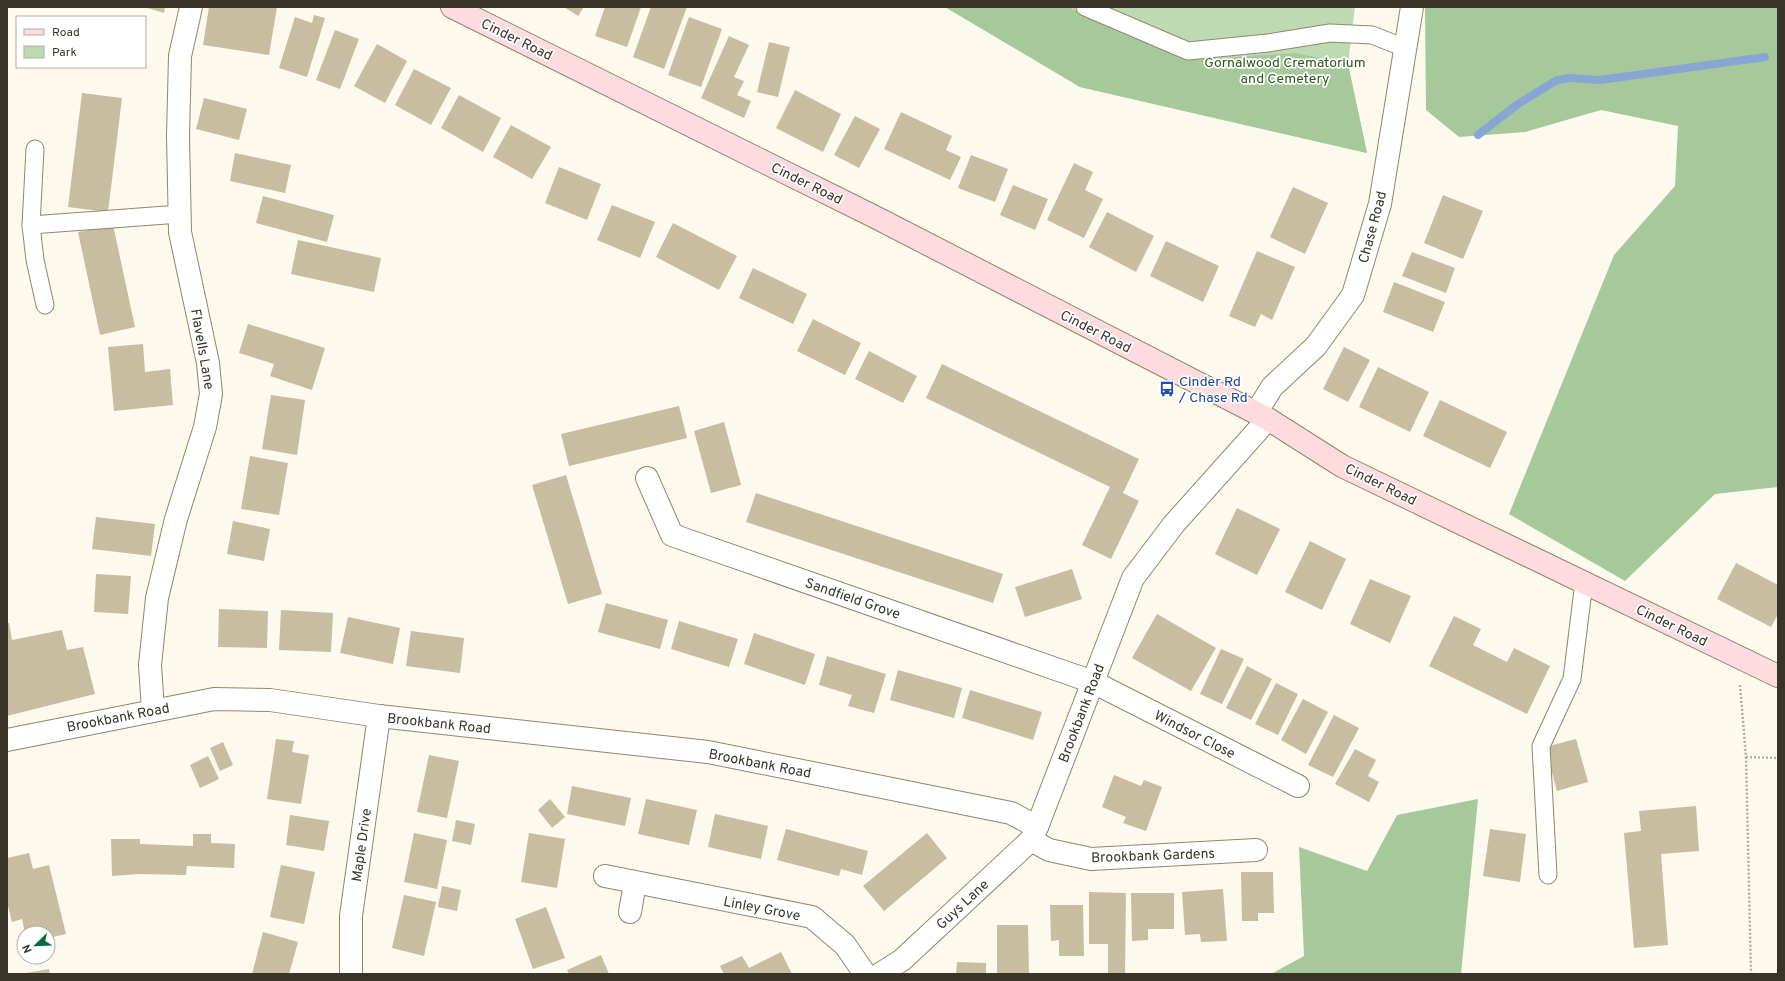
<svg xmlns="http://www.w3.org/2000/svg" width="1785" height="981" font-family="Overpass,sans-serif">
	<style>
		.green { fill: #bddbb3 }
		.forest { fill: #a6c99b }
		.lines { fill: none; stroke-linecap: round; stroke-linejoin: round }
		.stream { stroke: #89a5d3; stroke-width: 8 }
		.building { fill: #c7bda0 }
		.service-casing { stroke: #90876b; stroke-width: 19 }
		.minor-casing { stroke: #90876b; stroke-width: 24 }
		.tertiary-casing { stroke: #90876b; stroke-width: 24 }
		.secondary-casing { stroke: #90876b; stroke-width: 24 }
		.path { stroke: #b2ada1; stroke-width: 2.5; stroke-dasharray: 2 2; stroke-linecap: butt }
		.service { stroke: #fff; stroke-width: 17 }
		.minor { stroke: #fff; stroke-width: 22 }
		.tertiary { stroke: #fff; stroke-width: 22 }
		.secondary { stroke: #fedbde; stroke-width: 22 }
		.labels { text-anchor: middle; stroke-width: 3.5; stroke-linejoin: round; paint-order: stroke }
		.street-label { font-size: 14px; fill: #383428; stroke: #fff }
		.park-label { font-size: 14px; fill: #2b581a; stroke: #fff }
		.transit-label { font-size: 14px; fill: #164399; stroke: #fff; text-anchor: start }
	</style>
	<rect width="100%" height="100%" fill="#fef9ed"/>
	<path class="green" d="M945,7H1355L1348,64L1367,153L1080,87Z"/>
	<g class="forest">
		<path d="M945,7H1068L1148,43L1190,60L1295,53L1348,64L1367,153L1080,87Z"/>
		<path d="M1425,7H1778V487L1715,494L1625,581L1509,514L1614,255L1675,186L1678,126L1601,110L1525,132L1459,137L1426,110Z"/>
		<path d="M1478,799L1461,974H1271L1304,956L1299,847L1367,871L1397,815Z"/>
	</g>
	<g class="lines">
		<path class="stream" d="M1478,135L1518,104L1557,80L1569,78L1600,80L1765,57"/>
	</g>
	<g class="building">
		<path d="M144,7H165L164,13Z"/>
		<path d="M209,7H277L269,55L203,45Z"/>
		<path d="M564,7H584L578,16Z"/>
		<path d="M605,7H641L627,47L595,36Z"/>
		<path d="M651,7H687L664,69L633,57Z"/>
		<path d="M314,15L325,18L307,77L279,68L295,17L312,23Z"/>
		<path d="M689,17L722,29L701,87L668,75Z"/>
		<path d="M335,30L359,39L340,89L316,80Z"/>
		<path d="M729,36L749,45L734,77L744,81L737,95L751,101L744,118L701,98Z"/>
		<path d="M769,42L790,47L778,97L757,92Z"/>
		<path d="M377,44L407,61L385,103L354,86Z"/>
		<path d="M414,69L451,88L431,125L395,105Z"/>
		<path d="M795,90L841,114L823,152L776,128Z"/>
		<path d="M82,93L122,98L108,212L68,207Z"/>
		<path d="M459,95L501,118L483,152L441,128Z"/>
		<path d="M204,98L247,109L239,140L196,129Z"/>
		<path d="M901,112L952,136L946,150L961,157L950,180L884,149Z"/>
		<path d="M855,116L880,129L859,168L834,155Z"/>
		<path d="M511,125L551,147L532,179L493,157Z"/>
		<path d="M235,153L291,165L285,193L230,181Z"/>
		<path d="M971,155L1008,169L995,202L958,188Z"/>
		<path d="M1074,163L1093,172L1085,190L1103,199L1084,238L1047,220Z"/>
		<path d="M559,167L601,184L587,220L545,203Z"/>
		<path d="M1013,185L1048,199L1035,230L1000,215Z"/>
		<path d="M1293,187L1328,203L1305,254L1270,237Z"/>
		<path d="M1443,195L1483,211L1463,259L1424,243Z"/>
		<path d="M263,196L334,215L327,242L256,223Z"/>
		<path d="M612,205L655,222L640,258L597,240Z"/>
		<path d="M1107,212L1154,236L1136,272L1089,247Z"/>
		<path d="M673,223L737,256L719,290L656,257Z"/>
		<path d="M113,225L135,327L100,335L78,232Z"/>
		<path d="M298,240L381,258L374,292L291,274Z"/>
		<path d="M1166,241L1219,266L1203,302L1150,276Z"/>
		<path d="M1257,251L1295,267L1272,320L1261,314L1255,327L1229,316Z"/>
		<path d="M1412,252L1455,268L1446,293L1402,276Z"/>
		<path d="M753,268L807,294L793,324L739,298Z"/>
		<path d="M1394,282L1445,302L1433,332L1383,312Z"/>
		<path d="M813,319L861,343L845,375L797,351Z"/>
		<path d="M248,324L325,348L312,390L270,376L274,364L239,353Z"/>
		<path d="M143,344L145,372L170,369L173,405L114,411L108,347Z"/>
		<path d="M1344,347L1370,360L1348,402L1323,389Z"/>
		<path d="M869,351L917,376L903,403L855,379Z"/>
		<path d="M942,364L1139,459L1123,493L1139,501L1111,559L1082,545L1110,487L926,398Z"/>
		<path d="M1378,367L1429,392L1410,432L1359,407Z"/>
		<path d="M271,395L305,400L297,455L262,449Z"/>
		<path d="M1440,400L1507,432L1490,468L1423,436Z"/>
		<path d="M679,406L687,438L569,466L561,434Z"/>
		<path d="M724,422L741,485L711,493L694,431Z"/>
		<path d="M250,456L288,463L279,515L241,509Z"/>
		<path d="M566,475L602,594L568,604L532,485Z"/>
		<path d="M756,493L1003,574L993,603L746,522Z"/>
		<path d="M1237,508L1280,529L1257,575L1215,554Z"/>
		<path d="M96,517L155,524L151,556L92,549Z"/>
		<path d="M233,521L270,529L264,561L227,554Z"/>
		<path d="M1310,541L1346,559L1322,610L1285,592Z"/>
		<path d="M1736,563L1778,585V614L1771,627L1717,599Z"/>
		<path d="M1072,569L1082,599L1025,617L1015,587Z"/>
		<path d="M96,574L131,576L128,614L94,612Z"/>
		<path d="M1370,579L1411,596L1390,643L1350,624Z"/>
		<path d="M606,603L668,620L660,649L598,632Z"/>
		<path d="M219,609L268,611L267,648L218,647Z"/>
		<path d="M281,610L333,613L331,652L279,650Z"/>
		<path d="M1157,614L1216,648L1191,691L1132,658Z"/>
		<path d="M1454,616L1481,629L1473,645L1507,662L1514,648L1550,666L1527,714L1429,666Z"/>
		<path d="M348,617L400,628L393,664L340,653Z"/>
		<path d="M679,621L738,639L729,667L671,649Z"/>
		<path d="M7,623H9L12,640L62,630L67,650L83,647L95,694L7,716Z"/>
		<path d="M411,631L464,638L460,673L406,666Z"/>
		<path d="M754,633L815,654L805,685L744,664Z"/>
		<path d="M1221,649L1244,659L1222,704L1200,694Z"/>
		<path d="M827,656L886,674L874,713L848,706L852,695L819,685Z"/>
		<path d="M1247,666L1272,679L1251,720L1226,708Z"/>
		<path d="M898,670L962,688L954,718L890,700Z"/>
		<path d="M1276,683L1298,694L1278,735L1255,724Z"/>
		<path d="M970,690L1042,712L1033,740L962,718Z"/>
		<path d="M1303,699L1328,712L1306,754L1281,740Z"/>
		<path d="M1334,715L1359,728L1333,777L1308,765Z"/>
		<path d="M276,739L294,741L292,752L309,755L301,804L267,799Z"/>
		<path d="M1576,739L1588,782L1557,791L1545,747Z"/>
		<path d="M223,742L233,765L220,771L210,748Z"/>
		<path d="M1355,749L1376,760L1368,776L1379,782L1369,802L1335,784Z"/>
		<path d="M429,755L459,761L447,818L417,812Z"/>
		<path d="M208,756L219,779L200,788L190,765Z"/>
		<path d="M1114,775L1141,786L1144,780L1162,787L1146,831L1123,823L1126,817L1102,807Z"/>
		<path d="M572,786L631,798L625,826L567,814Z"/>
		<path d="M550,799L565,817L552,828L538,810Z"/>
		<path d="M646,799L697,810L689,845L638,834Z"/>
		<path d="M1696,806L1699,851L1661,854L1668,945L1634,948L1624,833L1641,831L1639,811Z"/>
		<path d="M715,814L768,826L761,859L708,847Z"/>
		<path d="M290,815L329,821L324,851L286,845Z"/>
		<path d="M456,820L475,824L471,845L452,841Z"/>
		<path d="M786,829L868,851L862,875L841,869L839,876L777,860Z"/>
		<path d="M1490,829L1526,834L1520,882L1483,876Z"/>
		<path d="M414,833L447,840L437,889L404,882Z"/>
		<path d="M529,833L565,839L557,888L521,882Z"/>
		<path d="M927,833L947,858L884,911L863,886Z"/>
		<path d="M193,834H211V843L235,844L234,868L187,866L186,875L140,874L112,876L111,839H140V844L193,846Z"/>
		<path d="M29,853L33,869L49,865L66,934L48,938V933H25L22,919L12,922L7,902V858Z"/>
		<path d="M281,865L315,872L304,924L270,917Z"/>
		<path d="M1241,872H1273L1274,913H1258V921H1242Z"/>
		<path d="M442,886L461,890L457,911L438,907Z"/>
		<path d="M1223,889L1227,941L1201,942L1200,934L1185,935L1182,892Z"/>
		<path d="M1089,892L1126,893L1125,974H1108V944H1089Z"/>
		<path d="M1131,893H1174V929H1148V940L1132,941Z"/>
		<path d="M404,895L436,902L424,956L392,948Z"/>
		<path d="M1050,905H1083L1084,956H1059V940L1051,941Z"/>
		<path d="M546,907L565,958L533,969L515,919Z"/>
		<path d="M997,925H1028L1029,974H997Z"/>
		<path d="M263,932L298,942L289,974H252Z"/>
		<path d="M781,952L792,974H724L720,966L742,956L749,968Z"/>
		<path d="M601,955L609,974H569L567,970Z"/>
		<path d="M957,962L986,963V974H956Z"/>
		<path d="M49,969L50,974H26V973Z"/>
	</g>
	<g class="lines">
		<defs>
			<g id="service">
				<path d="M1085,7L1188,51L1268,43L1330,33L1372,35L1405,48"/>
				<path d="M35,149L31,225L180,214"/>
				<path d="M31,225L35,260L45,305"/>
				<path d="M1548,875L1541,746L1572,679L1584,582"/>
			</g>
			<g id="minor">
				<path d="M1256,413L1272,387L1316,346L1353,295L1380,204L1412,7"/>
				<path d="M647,478L672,535L1093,682L1298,786"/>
				<path d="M153,710L150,665L157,598L176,519L205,427L211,394L208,363L180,232L178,136L180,56L191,7"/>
				<path d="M7,740L214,699L270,700L379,716L708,752L1011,813L1037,827"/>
				<path d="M1031,840L1049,850L1091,859L1256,850"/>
				<path d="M605,876L812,917L845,945L865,974"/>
				<path d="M630,912L635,883"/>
				<path d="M351,974V916L379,716"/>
			</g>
			<path id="tertiary" d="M880,974L902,960L1031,840L1037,827L1133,578L1174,524L1268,419"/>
			<path id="secondary" d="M452,7L875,217L1268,419L1342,466L1778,676"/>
		</defs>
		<use href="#service" class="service-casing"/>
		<use href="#minor" class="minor-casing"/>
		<use href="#tertiary" class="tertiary-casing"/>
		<use href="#secondary" class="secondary-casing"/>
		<g class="path">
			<path d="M1740,685L1746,757L1751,974"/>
			<path d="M1746,757L1778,758"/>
		</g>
		<use href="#service" class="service"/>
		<use href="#minor" class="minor"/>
		<use href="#tertiary" class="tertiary"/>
		<use href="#secondary" class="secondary"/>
	</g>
	<defs>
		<symbol id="bus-bare" viewBox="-9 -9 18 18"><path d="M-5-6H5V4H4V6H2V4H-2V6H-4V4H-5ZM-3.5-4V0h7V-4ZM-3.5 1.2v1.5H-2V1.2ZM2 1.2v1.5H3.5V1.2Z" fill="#1a4fb4" stroke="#fff" stroke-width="2.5" paint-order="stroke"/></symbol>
	</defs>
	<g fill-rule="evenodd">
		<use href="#bus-bare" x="1156" y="378" width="22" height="22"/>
	</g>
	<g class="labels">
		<g class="street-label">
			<text transform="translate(517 39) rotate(26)" y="5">Cinder Road</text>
			<text transform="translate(807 183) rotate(26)" y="5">Cinder Road</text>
			<text transform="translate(1372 227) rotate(-75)" y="5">Chase Road</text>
			<text transform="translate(1096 331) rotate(27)" y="5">Cinder Road</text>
			<text transform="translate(203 349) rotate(80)" y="5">Flavells Lane</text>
			<text transform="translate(1381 484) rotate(26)" y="5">Cinder Road</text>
			<text transform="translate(853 598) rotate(19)" y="5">Sandfield Grove</text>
			<text transform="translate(1672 625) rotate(26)" y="5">Cinder Road</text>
			<text transform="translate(1081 713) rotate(-69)" y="5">Brookbank Road</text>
			<text transform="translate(118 717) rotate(-11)" y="5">Brookbank Road</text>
			<text transform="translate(439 723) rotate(6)" y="5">Brookbank Road</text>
			<text transform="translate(1195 734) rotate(27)" y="5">Windsor Close</text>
			<text transform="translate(760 763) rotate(11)" y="5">Brookbank Road</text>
			<text transform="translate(361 845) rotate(-82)" y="5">Maple Drive</text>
			<text transform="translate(1153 855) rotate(-2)" y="5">Brookbank Gardens</text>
			<text transform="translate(962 904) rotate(-43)" y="5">Guys Lane</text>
			<text transform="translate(762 908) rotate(11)" y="5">Linley Grove</text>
		</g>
		<g class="park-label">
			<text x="1285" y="67">Gornalwood Crematorium<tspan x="1285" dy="16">and Cemetery</tspan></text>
		</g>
		<g class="transit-label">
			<text x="1179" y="386">Cinder Rd<tspan x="1179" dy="16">/ Chase Rd</tspan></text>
		</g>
	</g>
	<rect width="1785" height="981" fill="none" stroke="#383428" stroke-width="16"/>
	<rect x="16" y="16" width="130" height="52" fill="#ffffff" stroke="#afaea9"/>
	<rect x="24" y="29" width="20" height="6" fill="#fedbde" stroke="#afaea9"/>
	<text x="52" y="36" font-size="12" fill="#383428">Road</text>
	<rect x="24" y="46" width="20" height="12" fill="#bddbb3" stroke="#afaea9"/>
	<text x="52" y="56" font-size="12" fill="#383428">Park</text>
	<g transform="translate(36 945) rotate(247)"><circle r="19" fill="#ffffff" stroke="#afaea9"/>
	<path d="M0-3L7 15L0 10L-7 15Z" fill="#03693e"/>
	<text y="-6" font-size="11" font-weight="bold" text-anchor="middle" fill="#383428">N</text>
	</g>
</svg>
